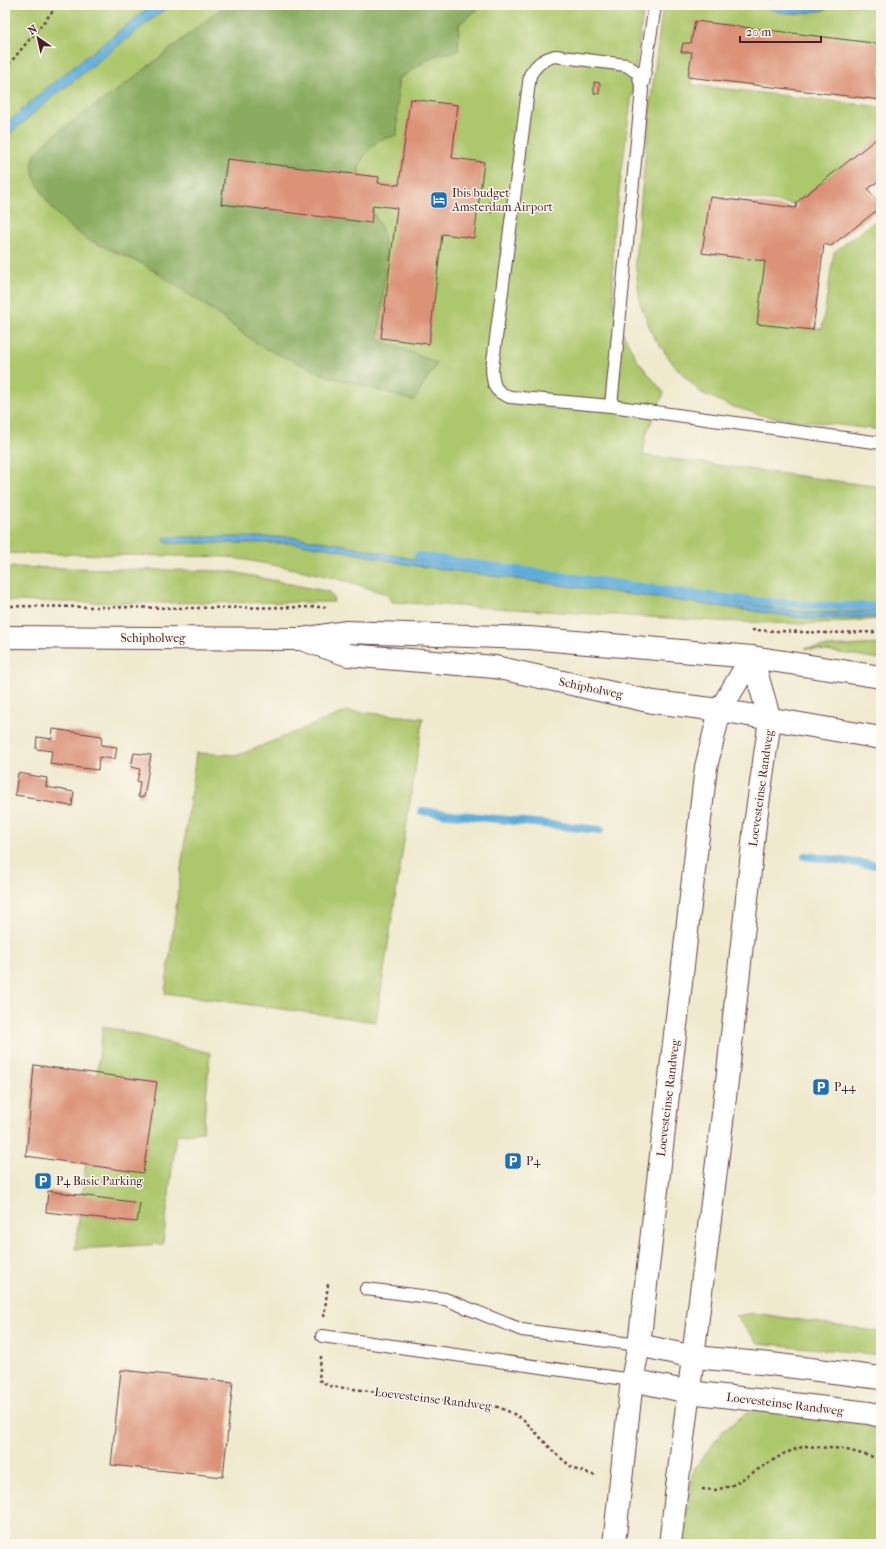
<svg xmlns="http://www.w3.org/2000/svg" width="886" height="1549" font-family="'IM FELL French Canon',serif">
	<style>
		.green { fill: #adc76d; stroke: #7c734c }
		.forest { fill: #8aac60; stroke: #6a6646 }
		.water { fill: #60add9; stroke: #556682 }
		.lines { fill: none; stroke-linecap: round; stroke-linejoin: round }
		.stream { stroke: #60add9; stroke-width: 8 }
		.building { fill: #db9277 }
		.service-casing { stroke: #633d43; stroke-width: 14 }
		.tertiary-casing { stroke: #633d43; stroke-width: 24 }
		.secondary-casing { stroke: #633d43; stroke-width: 24 }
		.path { stroke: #633d43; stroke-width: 2.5; stroke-dasharray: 3 3; stroke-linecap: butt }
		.service { stroke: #fff; stroke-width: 12 }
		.tertiary { stroke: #fff; stroke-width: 22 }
		.secondary { stroke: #fff; stroke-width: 22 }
		.labels { text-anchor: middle; stroke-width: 3; stroke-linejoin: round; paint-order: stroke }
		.poi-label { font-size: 12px; fill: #4a1f2b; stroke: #fbf7ec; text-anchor: start }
		.street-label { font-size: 12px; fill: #4a1f2b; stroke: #fbf7ec }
	</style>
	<rect width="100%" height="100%" fill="#fbf7ec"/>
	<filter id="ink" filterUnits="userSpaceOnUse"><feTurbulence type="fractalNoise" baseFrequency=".025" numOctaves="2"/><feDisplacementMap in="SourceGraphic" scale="8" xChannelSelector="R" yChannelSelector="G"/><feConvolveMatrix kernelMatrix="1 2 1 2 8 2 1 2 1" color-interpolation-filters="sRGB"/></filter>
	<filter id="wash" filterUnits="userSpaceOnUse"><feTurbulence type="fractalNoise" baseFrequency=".012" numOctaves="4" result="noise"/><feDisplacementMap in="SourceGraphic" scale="16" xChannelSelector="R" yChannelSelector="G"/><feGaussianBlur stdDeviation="0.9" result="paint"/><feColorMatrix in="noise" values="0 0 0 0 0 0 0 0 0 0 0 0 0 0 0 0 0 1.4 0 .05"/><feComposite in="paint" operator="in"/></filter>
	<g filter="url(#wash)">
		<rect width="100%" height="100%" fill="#efe9ce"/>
		<g class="green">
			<path d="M5,5H226L122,87L55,134L43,195L56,213L73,229L89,240L145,265L204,304L245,335L330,377L355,383L378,339L382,310L386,257L382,230L362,189L359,168L365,154L379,140L397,135L398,79L433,56L458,51L459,24L483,5H644L613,235V283L614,304L622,331L637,360L664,393L646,434L643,455L881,487V619L804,624L716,621L392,602L386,594L346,581L300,570L229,557L5,553Z"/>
			<path d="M663,5H763L772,10L821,11L836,5H881V54L697,35L692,85L881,107V139L793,204L725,195L718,249L775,257L766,321L822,329L834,252L881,217V430L764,416L728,405L700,392L674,365L653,336L640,303L635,261L651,98Z"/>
			<path d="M5,567L228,571L329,592L333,598L334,602L117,603L5,601Z"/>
			<path d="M881,644V659L805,648Z"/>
			<path d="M347,711L423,718L376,1022L165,993L196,753L239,755Z"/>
			<path d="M103,1026L210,1053L203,1132L176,1135L163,1244L75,1249Z"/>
			<path d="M754,1313L881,1332V1355L758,1343L735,1316Z"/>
			<path d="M764,1408L881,1427V1544H683L693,1470L723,1431L745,1414Z"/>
		</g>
		<path class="forest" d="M226,5H483L459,24L458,51L433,56L398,79L397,135L379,140L365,154L359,168L362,189L382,230L386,257L382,310L378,339L437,363L414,401L355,383L330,377L262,347L204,304L145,265L89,240L73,229L56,213L43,195L34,177L32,164L36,152L55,134L122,87Z"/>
		<g class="water">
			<path d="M152,5H170L50,99L5,138V125L43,91Z"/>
			<path d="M763,5H836C814,14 784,18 763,5Z"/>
			<path d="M165,537H291L340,544L412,559L812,613L881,611V617L812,619L411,565L339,550L291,543H165Z"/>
		</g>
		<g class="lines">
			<g class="stream">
				<path d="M418,556C490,566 562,576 634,586C715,597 798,608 881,606"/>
				<path d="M422,811L600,830"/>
				<path d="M805,856L881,866"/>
			</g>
		</g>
		<g id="blocks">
			<g class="building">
				<path d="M695,21L881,44V100L688,77L692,52H681L683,43H691Z"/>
				<path d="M594,82L600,83L599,94L594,93Z"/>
				<path d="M410,99L458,105L452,158L484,162L474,238L442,234L429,344L381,338L397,208L373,205L371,223L221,204L227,159L379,177L378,183L399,185Z"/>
				<path d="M881,135V179L868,189L881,207L831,246L824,244L813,330L757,324L765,261L702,253L710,197L796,208L797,202Z"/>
				<path d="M53,729L102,736L101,745L117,747L115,759L99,757L98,770L50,764L52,751L36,749L37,737L52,739Z"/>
				<path d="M134,753L151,755L144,797H138L140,782L137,781L140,769L131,767Z"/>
				<path d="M18,773L47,778L46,787L74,792L72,806L35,800V798L15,795Z"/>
				<path d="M34,1065L157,1082L143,1173L26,1156Z"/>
				<path d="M48,1191L140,1203L137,1222L46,1212Z"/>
				<path d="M121,1370L233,1382L223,1477L111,1465Z"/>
			</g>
		</g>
	</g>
	<g filter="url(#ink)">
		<use href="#blocks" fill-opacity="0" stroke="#633d43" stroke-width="1"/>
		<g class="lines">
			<defs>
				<g id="service">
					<path d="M643,83L655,5"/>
					<path d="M611,406L642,90L638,73L626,65L555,56C543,59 537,64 530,75L492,369C493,385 494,392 510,397L611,406L881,443"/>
					<path d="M366,1289L445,1299L522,1330L639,1345"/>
					<path d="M322,1336L632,1380"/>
				</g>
				<g id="tertiary">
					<path d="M639,1345L694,1357L771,1364L881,1378"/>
					<path d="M632,1380L689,1392L869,1413L881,1416"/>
					<path d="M614,1544L632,1380L639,1345L706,767L720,710L752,657"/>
					<path d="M670,1544L727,1081L755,825L770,720L752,657"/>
				</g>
				<g id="secondary">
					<path d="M5,637L301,639L345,632L529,638L752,657L881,677"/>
					<path d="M304,640L348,655L495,667L653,702L720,710L881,738"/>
				</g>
			</defs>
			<use href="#service" class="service-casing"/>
			<use href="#tertiary" class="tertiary-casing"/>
			<use href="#secondary" class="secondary-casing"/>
			<g class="path">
				<path d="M5,69L58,5"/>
				<path d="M490,202L489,212H492"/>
				<path d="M5,606L185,608L327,607"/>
				<path d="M752,630L824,633L881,632"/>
				<path d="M324,1317L328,1284"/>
				<path d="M321,1356L319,1380L329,1386L498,1407L512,1413L524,1420L556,1454L574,1469L596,1476"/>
				<path d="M702,1489L715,1490L731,1486L785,1453L805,1446L843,1449L881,1459"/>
			</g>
			<use href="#service" class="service"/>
			<use href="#tertiary" class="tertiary"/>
			<use href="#secondary" class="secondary"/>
		</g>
	</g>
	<defs>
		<symbol id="hotel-square" viewBox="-11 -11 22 22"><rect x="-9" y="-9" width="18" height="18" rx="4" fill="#1f6fb2" stroke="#fbf7ec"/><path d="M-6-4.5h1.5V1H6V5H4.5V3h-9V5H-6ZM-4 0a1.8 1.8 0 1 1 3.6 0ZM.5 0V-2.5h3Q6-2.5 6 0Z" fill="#fff"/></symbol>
		<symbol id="parking-square" viewBox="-11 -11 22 22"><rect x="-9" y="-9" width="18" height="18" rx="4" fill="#1f6fb2" stroke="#fbf7ec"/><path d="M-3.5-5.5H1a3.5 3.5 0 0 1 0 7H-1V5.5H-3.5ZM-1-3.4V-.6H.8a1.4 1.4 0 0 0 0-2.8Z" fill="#fff"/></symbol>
	</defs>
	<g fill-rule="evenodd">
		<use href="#hotel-square" x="429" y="190" width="20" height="20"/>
		<use href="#parking-square" x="811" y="1077" width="20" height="20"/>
		<use href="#parking-square" x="503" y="1151" width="20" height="20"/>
		<use href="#parking-square" x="33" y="1171" width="20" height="20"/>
	</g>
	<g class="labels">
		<g class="poi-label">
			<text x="452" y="197">Ibis budget<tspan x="452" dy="14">Amsterdam Airport</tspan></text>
			<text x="834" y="1091">P44</text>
			<text x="526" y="1165">P4</text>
			<text x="56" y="1185">P4 Basic Parking</text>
		</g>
		<g class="street-label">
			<text x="153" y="642">Schipholweg</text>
			<text transform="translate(591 688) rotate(12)" y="4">Schipholweg</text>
			<text transform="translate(761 788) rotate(-82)" y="4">Loevesteinse Randweg</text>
			<text transform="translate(668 1098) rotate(-83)" y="4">Loevesteinse Randweg</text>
			<text transform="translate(433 1399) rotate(7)" y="4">Loevesteinse Randweg</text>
			<text transform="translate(785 1404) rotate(7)" y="4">Loevesteinse Randweg</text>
		</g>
	</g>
	<rect width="886" height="1549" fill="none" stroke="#fbf7ec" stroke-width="20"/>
	<g transform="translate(38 38) rotate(326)" stroke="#fbf7ec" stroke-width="3" paint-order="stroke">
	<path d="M0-3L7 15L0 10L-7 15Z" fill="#4a1f2b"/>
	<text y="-6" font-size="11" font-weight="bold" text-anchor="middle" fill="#4a1f2b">N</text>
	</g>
	<path d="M740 36v6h81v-6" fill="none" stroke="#4a1f2b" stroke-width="2"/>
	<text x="746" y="36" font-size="12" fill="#4a1f2b" stroke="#fbf7ec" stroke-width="3" paint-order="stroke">20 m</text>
</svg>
